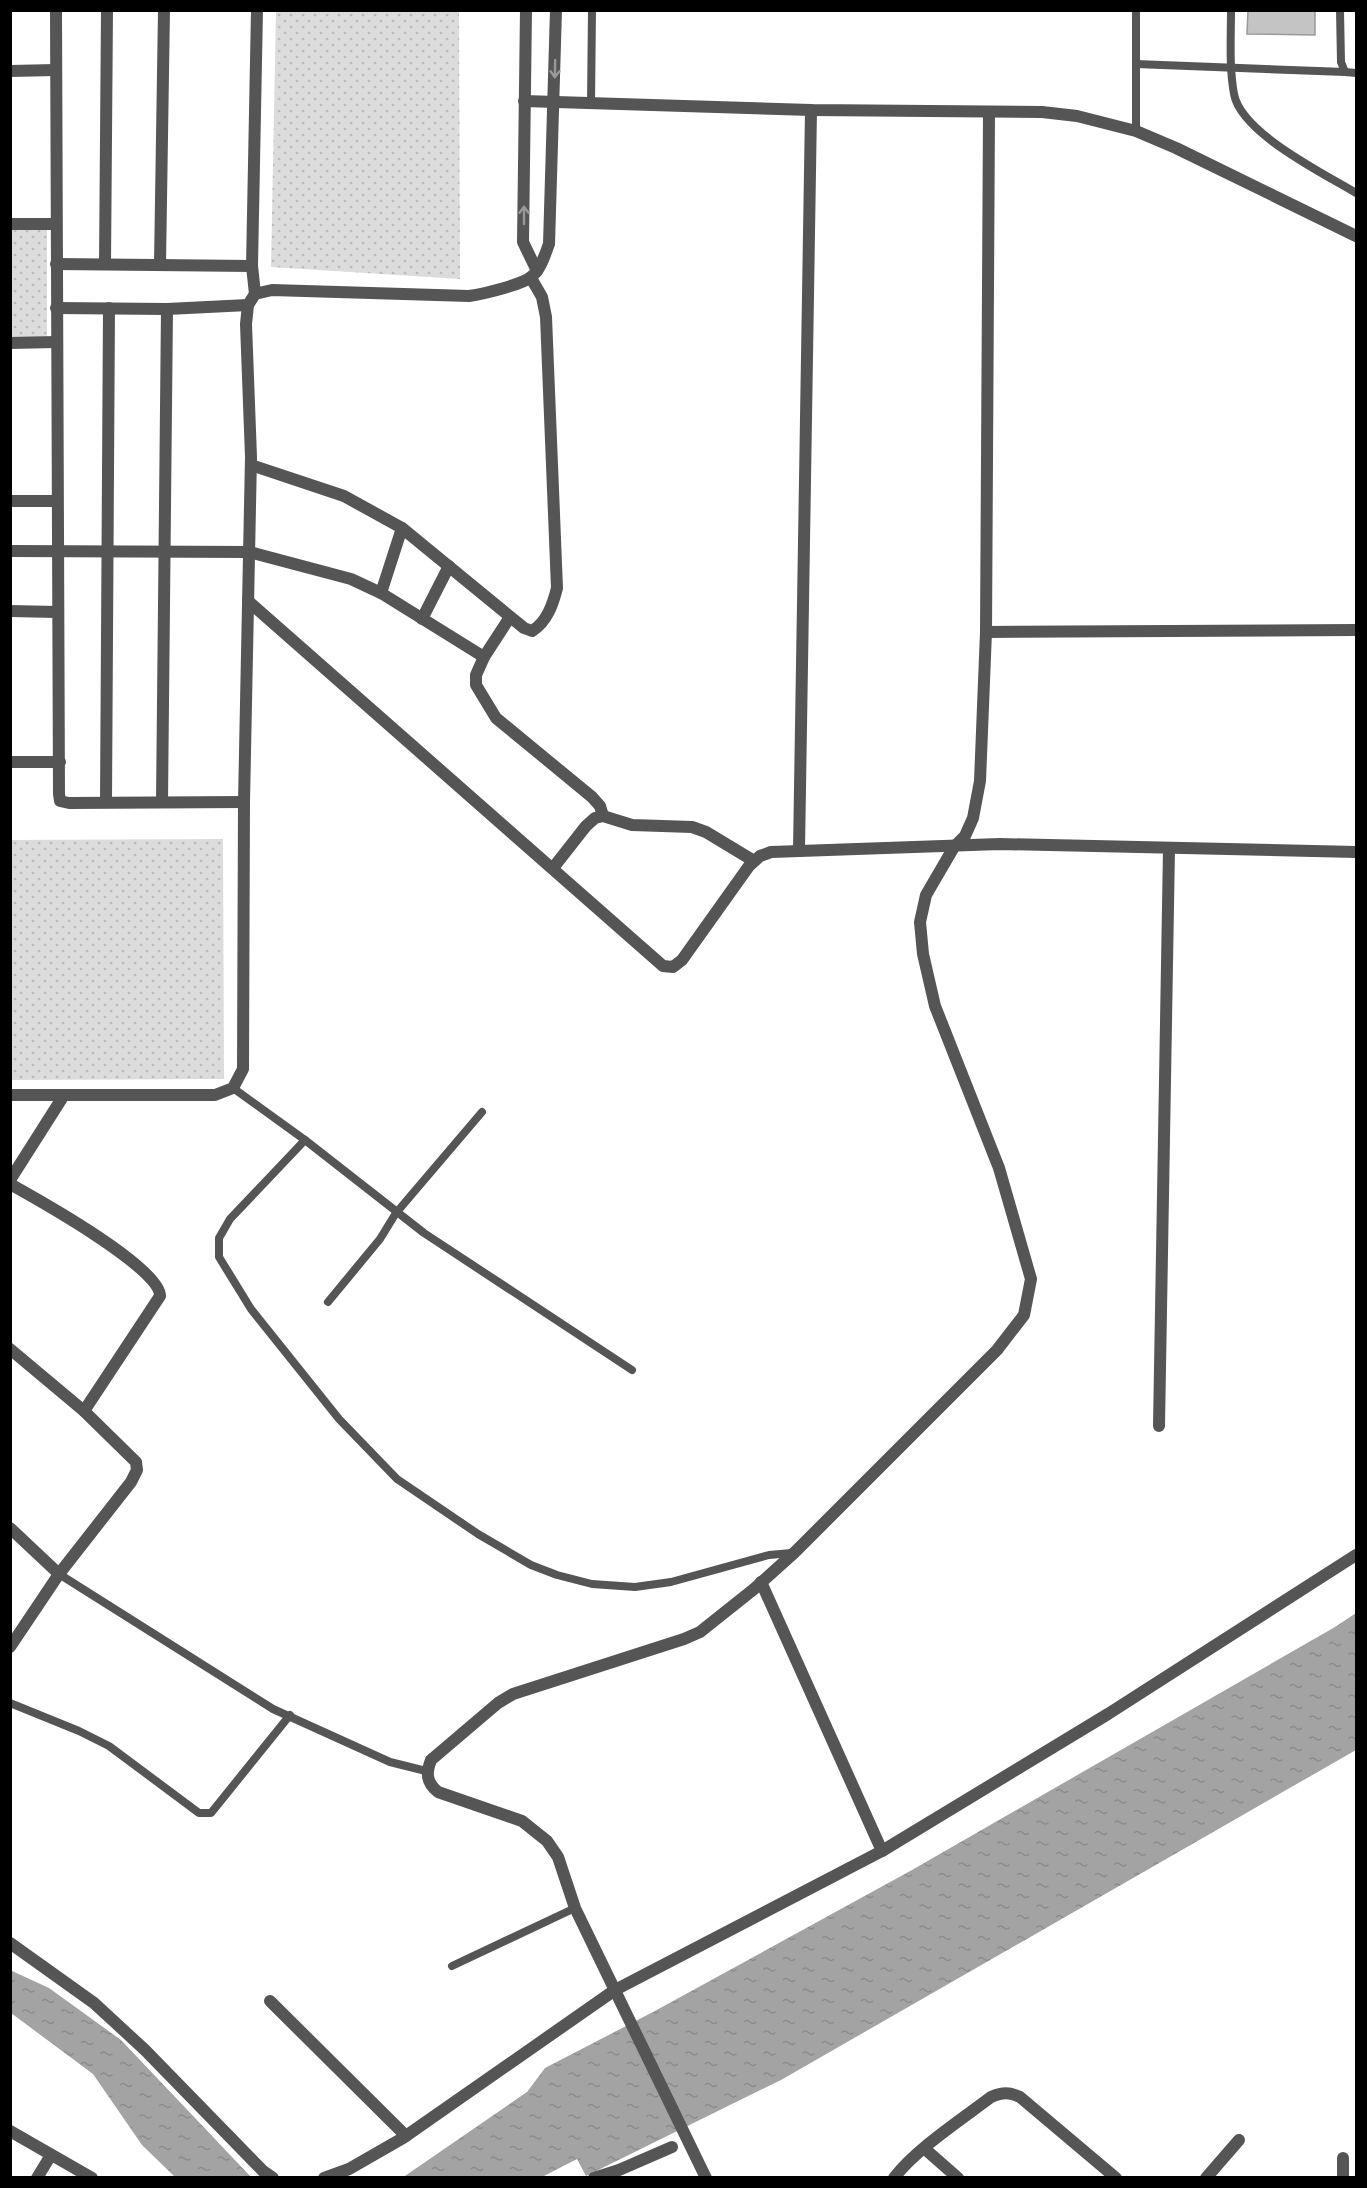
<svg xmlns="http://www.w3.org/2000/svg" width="1367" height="2188" font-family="'Exo 2',sans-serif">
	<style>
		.park { fill: url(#park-dots) }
		.water { fill: url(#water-ripples) }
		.building { fill: #c4c4c4; stroke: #999; stroke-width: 1.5 }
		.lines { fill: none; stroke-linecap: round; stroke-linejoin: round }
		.service { stroke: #555; stroke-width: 8 }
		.minor { stroke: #555; stroke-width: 12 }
		.tertiary { stroke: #555; stroke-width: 12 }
		.oneway { stroke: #999 }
	</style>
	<defs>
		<pattern id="park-dots" width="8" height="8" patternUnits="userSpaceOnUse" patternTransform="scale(1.5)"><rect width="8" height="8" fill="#dcdcdc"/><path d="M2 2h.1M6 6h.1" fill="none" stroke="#bbb" stroke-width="1.8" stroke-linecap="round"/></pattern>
		<pattern id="water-ripples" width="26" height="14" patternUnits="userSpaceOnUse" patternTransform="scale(1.5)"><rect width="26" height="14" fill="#a3a3a3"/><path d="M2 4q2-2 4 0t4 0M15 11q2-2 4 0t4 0" fill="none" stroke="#8b8b8b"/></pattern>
	</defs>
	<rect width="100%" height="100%" fill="#fff"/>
	<g class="park">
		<path d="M276,11H459L460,279L271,267Z"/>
		<path d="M11,227L47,228V339L11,338Z"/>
		<path d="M223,839L224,1079L11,1080V840Z"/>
	</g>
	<g class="water">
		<path d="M1356,1613V1750L781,2080L586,2176L577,2159L542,2177L402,2178L527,2092L545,2068L653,2012L912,1870L1335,1627Z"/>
		<path d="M10,1970L49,1988L121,2040L251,2177H175L142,2145L93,2074L11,2013Z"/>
	</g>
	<path class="building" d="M1248,10H1315V35L1247,34Z"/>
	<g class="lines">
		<g class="service">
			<path d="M1231,10C1231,38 1229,67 1234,94C1241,133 1323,173 1356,193"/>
			<path d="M1340,10L1341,62L1345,72L1356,73"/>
			<path d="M1136,64L1345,72"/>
			<path d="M591,104L592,10"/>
			<path d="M1136,131V10"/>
			<path d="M233,1088L305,1140L424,1233L632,1370"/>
			<path d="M305,1140L230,1219L219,1238V1257L251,1309L339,1419L397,1479L478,1534L531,1565L557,1575L592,1584L635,1587L671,1582L769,1555L792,1553"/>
			<path d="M328,1302L380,1239L396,1213L482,1112"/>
			<path d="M59,1574L273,1709L390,1762L426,1771"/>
			<path d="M10,1703L79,1731L109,1746L199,1813H211L290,1715"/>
			<path d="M452,1966L575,1908"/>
		</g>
		<g class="minor">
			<path d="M56,10L59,794L60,801L69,803L244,802"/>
			<path d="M10,71L56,70"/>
			<path d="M10,224H56"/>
			<path d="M56,264L252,266"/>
			<path d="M105,264L107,10"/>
			<path d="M160,264L164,10"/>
			<path d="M255,294L252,266L257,10"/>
			<path d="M56,308L167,309L248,305"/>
			<path d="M10,343L56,342"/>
			<path d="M251,465L344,496L402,528L524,628L532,631C547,622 553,604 557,588L546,317L542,297L531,278"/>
			<path d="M10,501H56"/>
			<path d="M10,551L249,552L351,579L381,593L402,528"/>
			<path d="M381,593L484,657"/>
			<path d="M248,601L663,966L673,967L682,960L749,866L760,856L771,852L1000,844L1356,852"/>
			<path d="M10,611L57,612"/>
			<path d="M510,617L484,657L476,675V685L496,718L592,797L600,806L603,816"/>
			<path d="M422,619L449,566"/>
			<path d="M986,632L1356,630"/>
			<path d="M10,762H60"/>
			<path d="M106,801L109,308"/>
			<path d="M162,802L167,309"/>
			<path d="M799,850L811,110"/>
			<path d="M553,868L586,826L595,818L603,816L632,825L692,827L706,832L754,861"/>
			<path d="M10,1180L64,1095"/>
			<path d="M10,1184C37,1199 161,1268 160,1296L84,1411"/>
			<path d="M10,1349L84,1411L136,1462L137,1470L131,1482L59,1574L10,1647"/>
			<path d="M1159,1426L1169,849"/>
			<path d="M10,1528L59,1574"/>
			<path d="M761,1582L882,1851"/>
			<path d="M10,1943L94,2003L145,2050L263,2171L273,2178"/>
			<path d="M270,2001L406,2136"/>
			<path d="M10,2131L92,2178"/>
			<path d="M925,2149L958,2178"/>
			<path d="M37,2178L51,2155"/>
			<path d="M324,2178L349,2169L403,2138L615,1990L882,1851L1108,1714L1356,1555"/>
			<path d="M594,2178L619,2170L672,2147"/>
			<path d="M706,2178L575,1908L558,1857L547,1841L522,1821L438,1792C426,1782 426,1773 431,1760L498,1703L513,1694L684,1639L700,1632L754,1589L794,1553L997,1350L1024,1315L1031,1279L999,1168L935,1006L923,954L920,922L926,895L954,847L965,836L973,818L980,781L986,632L989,113"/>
			<path d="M894,2178C916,2149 962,2119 991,2097C1003,2092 1009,2092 1020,2097L1116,2178"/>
			<path d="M1206,2178L1239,2140"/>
			<path d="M1343,2178V2158"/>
		</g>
		<g class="tertiary">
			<path d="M526,10L523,242L537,271"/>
			<path d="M524,101L811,110L1042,112L1077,116L1136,131L1176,148L1356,236"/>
			<path d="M10,1095H215L233,1088L243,1069L244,802L251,457L246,324L248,305L255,294L272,290L469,296C483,294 521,285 531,277C541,270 545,254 549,244L556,10"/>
		</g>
	</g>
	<defs><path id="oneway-shaft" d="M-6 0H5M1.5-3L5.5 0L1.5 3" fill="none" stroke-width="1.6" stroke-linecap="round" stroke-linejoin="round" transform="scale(1.5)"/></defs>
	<g class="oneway">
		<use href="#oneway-shaft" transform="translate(555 69) rotate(91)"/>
		<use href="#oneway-shaft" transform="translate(524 215) rotate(-90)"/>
	</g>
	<rect width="1367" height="2188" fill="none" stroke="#000000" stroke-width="24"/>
</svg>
